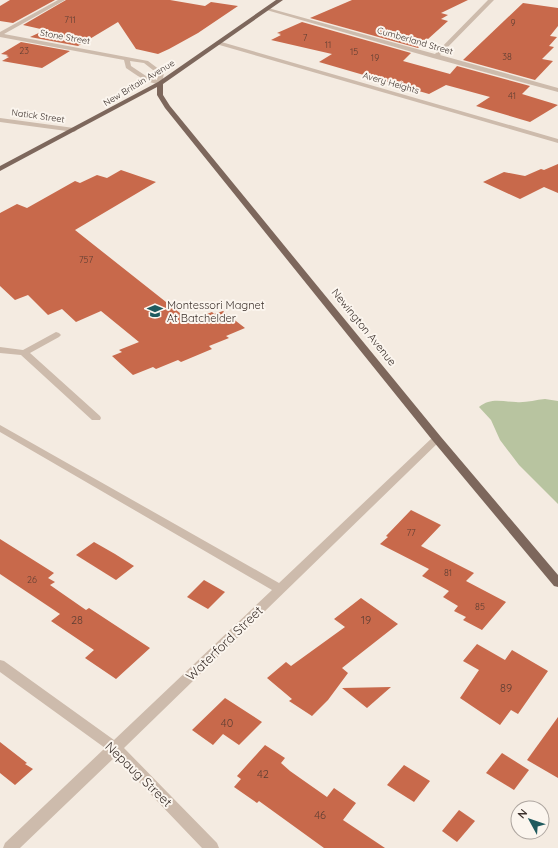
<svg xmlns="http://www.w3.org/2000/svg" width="558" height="848" font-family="Quicksand,sans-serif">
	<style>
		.green { fill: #b8c4a0 }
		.building { fill: #c8694b }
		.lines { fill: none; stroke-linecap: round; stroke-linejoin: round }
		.minor { fill: #cdbbac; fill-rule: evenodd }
		.major { fill: #7d675c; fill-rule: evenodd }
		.labels { text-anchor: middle; stroke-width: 4; stroke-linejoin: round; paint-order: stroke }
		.number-label { font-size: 9px; fill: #5e3e33 }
		.far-street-label { font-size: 9px; fill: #3b302b; stroke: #fbf5ee }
		.poi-label { font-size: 11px; fill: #3b302b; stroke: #fbf5ee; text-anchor: start }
		.street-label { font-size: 11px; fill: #3b302b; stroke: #fbf5ee }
		.near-number-label { font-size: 11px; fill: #5e3e33 }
		.near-street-label { font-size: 13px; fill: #3b302b; stroke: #fbf5ee }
	</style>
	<rect width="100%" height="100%" fill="#f4ebe1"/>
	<path class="green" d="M545,399L558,401V504L519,465L500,440L491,420L479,407C491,397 503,402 516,402C525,403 535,400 545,399Z"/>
	<g class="building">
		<path d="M10,0H55L13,23L0,21V6Z"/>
		<path d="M66,0H170L205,6L211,2L238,6L198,33L169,49L158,54L136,49L118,22L78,46L30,37L45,30L23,25Z"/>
		<path d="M352,0H468L441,13L448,15L441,19L448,21L418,48L310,18Z"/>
		<path d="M523,3L558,8V26L550,36L557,37L549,46L554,47L542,59L553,61L535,80L463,60Z"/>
		<path d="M302,22L411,53L403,61L450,74L457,66L530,86L522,94L558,105L530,122L476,106L490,97L446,85L429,94L319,62L332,54L271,40L281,35H279L281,34L277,33Z"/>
		<path d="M21,42L70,51L42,68L2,61L9,57L6,56L8,55L1,54Z"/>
		<path d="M558,164V193L544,187L520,199L483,182L504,172L525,176L541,169L544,170Z"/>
		<path d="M121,170L156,182L75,230L190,321L212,312L214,314L223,311L245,328L226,336L229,338L209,346L212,349L181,362L178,360L156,369L153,367L133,375L112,356L122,352L119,350L139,342L101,311L76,322L62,309L48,315L28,295L15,300L0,286V213L17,204L27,208L75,181L80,183L97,175L107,178Z"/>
		<path d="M411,510L441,525L421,546L474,573L466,581L506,602L482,630L463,620L466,617L454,611L458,606L443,597L449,591L422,576L429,569L380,544L388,537L386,536Z"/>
		<path d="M0,539L54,573L48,578L55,582L50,585L86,610L89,608L150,648L116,679L85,658L94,650L51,621L60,614L0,574Z"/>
		<path d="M94,542L115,554L134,566L116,580L76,555Z"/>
		<path d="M204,580L225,592L208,609L187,597Z"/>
		<path d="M361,598L398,624L342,668L348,673L328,700L312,716L289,701L292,699L267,678L286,662L291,666L345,627L334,619Z"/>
		<path d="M477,644L505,660L512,650L548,671L518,714L511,710L500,725L460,698L479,670L463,661Z"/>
		<path d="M391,687L367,708L342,688Z"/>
		<path d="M225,698L262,722L239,745L223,734L213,745L192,730Z"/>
		<path d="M558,717V778L527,760Z"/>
		<path d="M0,742L27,763L25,764L33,769L15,785L0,773Z"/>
		<path d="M265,745L285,758L281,763L290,771L327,797L334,788L356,803L343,820L385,848H324L259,801L257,803L234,787L241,779L237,776Z"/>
		<path d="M502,753L529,770L514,790L486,773Z"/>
		<path d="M404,765L430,781L414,802L387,785Z"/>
		<path d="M459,810L475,821L457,842L442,831Z"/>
	</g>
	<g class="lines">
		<g class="minor">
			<path d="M58,0H65L4,34L148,61L164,73L162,84C150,85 136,75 126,68L124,60L0,37V32ZM130,61L144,63L158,74L157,80L146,76L131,66Z"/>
			<path d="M488,0H494L440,55L558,88V92L433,58L263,9L268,8L435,54Z"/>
			<path d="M218,41L558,139V143L216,44V42Z"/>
			<path d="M0,118L74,128L77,130L74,132L0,122Z"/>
			<path d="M56,332L59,333L61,335L59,337L30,353L100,416L101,418L100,420H92L21,355L0,353V347L23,350Z"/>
			<path d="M0,425L279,583L433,437L437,436L442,439L124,748L217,843L219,848H202L115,757L20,848H3L5,843L105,748L0,672V660L4,661L114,740L272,590L0,432Z"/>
		</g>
		<path class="major" d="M276,0H283L163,84V95L170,106L441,437L558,575V587L554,586L433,441L165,108L157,95V87L0,171V166L158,82Z"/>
	</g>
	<defs>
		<symbol id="school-bare" viewBox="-9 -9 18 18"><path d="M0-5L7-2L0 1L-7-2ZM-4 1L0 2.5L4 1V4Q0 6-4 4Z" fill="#1f5a5e" stroke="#fbf5ee" stroke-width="2.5" paint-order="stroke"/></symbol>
	</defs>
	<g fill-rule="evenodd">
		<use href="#school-bare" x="144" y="300" width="22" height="22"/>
	</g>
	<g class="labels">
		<g class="number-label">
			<text x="70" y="23">711</text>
			<text x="513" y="26">9</text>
			<text x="305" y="41">7</text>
			<text x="328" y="48">11</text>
			<text x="24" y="54">23</text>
			<text x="354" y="55">15</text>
			<text x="507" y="60">38</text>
			<text x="375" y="61">19</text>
			<text x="512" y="99">41</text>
			<text x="86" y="263">757</text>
			<text x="411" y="536">77</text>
			<text x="448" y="576">81</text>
			<text x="32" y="583">26</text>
			<text x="480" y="610">85</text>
		</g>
		<g class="far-street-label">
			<text transform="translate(65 37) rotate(10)" y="3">Stone Street</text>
			<text transform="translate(415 41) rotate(16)" y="3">Cumberland Street</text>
			<text transform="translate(139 83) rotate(-31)" y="3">New Britain Avenue</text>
			<text transform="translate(391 83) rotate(16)" y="3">Avery Heights</text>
			<text transform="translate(38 116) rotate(8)" y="3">Natick Street</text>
		</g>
		<g class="poi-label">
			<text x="167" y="309">Montessori Magnet<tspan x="167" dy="13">At Batchelder</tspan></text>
		</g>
		<g class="street-label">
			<text transform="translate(364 327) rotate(51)" y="4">Newington Avenue</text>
		</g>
		<g class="near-number-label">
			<text x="77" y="624">28</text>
			<text x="366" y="624">19</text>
			<text x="506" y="692">89</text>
			<text x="227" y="727">40</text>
			<text x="263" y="778">42</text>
			<text x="320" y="819">46</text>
		</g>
		<g class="near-street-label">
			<text transform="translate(224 643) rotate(-44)" y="5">Waterford Street</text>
			<text transform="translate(139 774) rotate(44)" y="5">Nepaug Street</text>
		</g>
	</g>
	<g transform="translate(530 820) rotate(310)"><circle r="19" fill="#fbf5ee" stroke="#aea6a0"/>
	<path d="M0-3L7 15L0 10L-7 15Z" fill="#1f5a5e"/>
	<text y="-6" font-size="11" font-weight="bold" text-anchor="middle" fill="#3b302b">N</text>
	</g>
</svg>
